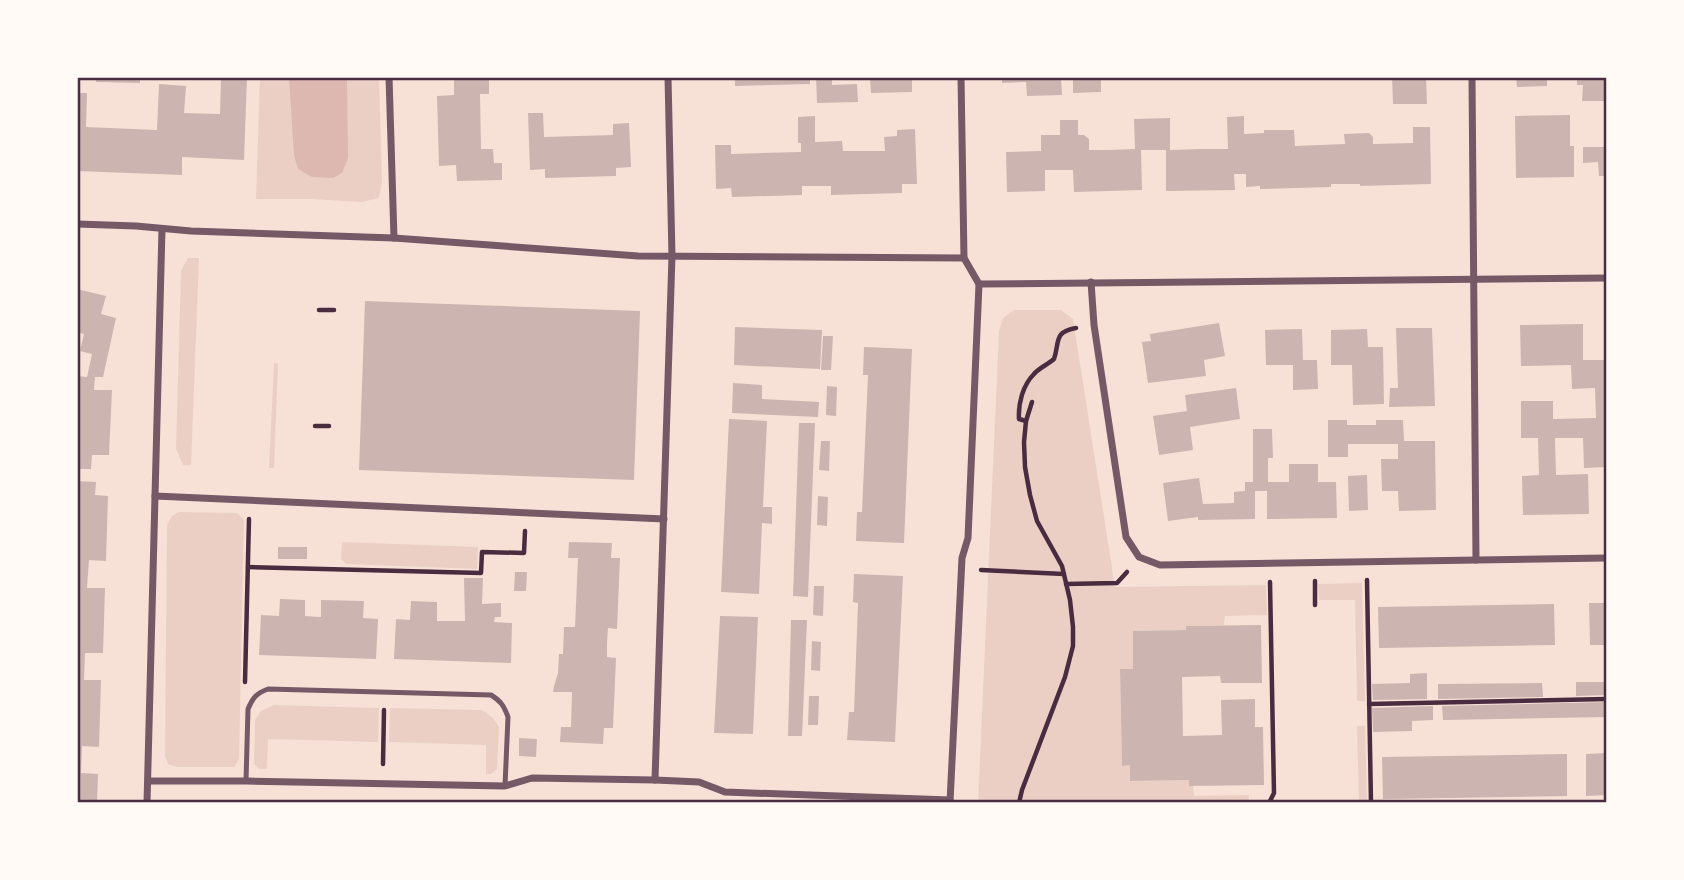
<svg xmlns="http://www.w3.org/2000/svg" width="1684" height="880" font-family="Lato,sans-serif">
	<style>
		.green { fill: #ebcfc5 }
		.water { fill: #dcb8b0 }
		.building { fill: #ccb4b1 }
		.lines { fill: none; stroke-linecap: round; stroke-linejoin: round }
		.path { stroke: #4a2c40; stroke-width: 4.5 }
		.service { stroke: #755966; stroke-width: 5 }
		.minor { stroke: #755966; stroke-width: 7 }
		.neatline { fill: none; stroke: #4a2c40; stroke-width: 2.5 }
	</style>
	<rect width="100%" height="100%" fill="#f7e1d7"/>
	<g class="green">
		<path d="M260,77H379L382,181L379,198L362,202L310,199H256Z"/>
		<path d="M188,258H199L191,465H183L176,449L181,271Z"/>
		<path d="M1014,310H1061L1073,319L1115,587L1266,585L1267,615L1225,616L1224,625L1187,626L1186,630L1133,631V669L1120,670L1122,765H1130L1131,781L1189,780V786H1193L1194,796L1249,795V803H978L999,331L1003,318Z"/>
		<path d="M274,363L278,364L274,468H269Z"/>
		<path d="M179,512L237,513L244,520L239,759L234,767H177L168,764L165,756L167,525L172,516Z"/>
		<path d="M342,542L478,547L477,569L346,564L341,559Z"/>
		<path d="M1362,583L1365,701H1357L1355,600H1319L1318,584Z"/>
		<path d="M274,705L379,708L378,742L268,739L267,769H260L254,764L255,720L261,711Z"/>
		<path d="M390,708L482,710L492,717L499,727L497,769L491,774H486V745L389,742Z"/>
		<path d="M1357,726H1365L1367,803H1359Z"/>
	</g>
	<path class="water" d="M289,77H347L348,158L342,173L333,178L312,177L298,169L294,155Z"/>
	<g class="building">
		<path d="M96,77H140V83L96,82Z"/>
		<path d="M221,77H247L244,160L182,157V175L77,171V93H87L86,127L157,130L159,84L186,86L184,113L220,114Z"/>
		<path d="M454,77H489V94H480L481,149H493L494,163H502V180L457,181L456,165L439,166L437,96L454,95Z"/>
		<path d="M735,77H810V84L735,86Z"/>
		<path d="M816,77H832V85L857,84L858,102L817,103Z"/>
		<path d="M870,77H912V92L871,93Z"/>
		<path d="M1002,77H1061L1062,95L1027,96L1026,82L1002,83Z"/>
		<path d="M1073,77H1101V92L1073,93Z"/>
		<path d="M1392,77H1426L1427,104H1393Z"/>
		<path d="M1516,77H1547V86L1517,87Z"/>
		<path d="M1577,77H1607V101H1582L1583,85H1577Z"/>
		<path d="M528,113H543L544,137L613,135V124L629,123L631,167L616,168V176L545,178V169L530,170Z"/>
		<path d="M1570,115V146H1574V177L1516,178L1515,116Z"/>
		<path d="M815,116V142L842,141L843,151H885L884,137L897,136V130L915,129L917,184H902V193L831,195V186H802V195L732,197L731,188L716,189L715,145H731V154L801,152V143H798V117Z"/>
		<path d="M1244,116V134L1264,133V130H1294L1295,146L1345,144L1344,134L1369,133L1373,137V144L1413,143V127H1430L1431,184L1360,186V184H1331V187L1260,189V186L1246,187V174H1234L1235,190L1166,191V150H1141L1142,190L1074,192L1073,170H1045V191L1007,192L1006,152L1041,151V135H1060V120H1078V135H1084L1089,139V150H1108L1135,149L1134,119L1170,118V150L1200,149H1228L1227,117Z"/>
		<path d="M1583,147H1607V176H1599L1598,162L1583,163Z"/>
		<path d="M77,289L106,296L101,314L116,318L103,377H95L94,390H112L109,455H92L91,469H77V376L87,377L92,354L80,351L84,334L77,332Z"/>
		<path d="M365,301L640,311L634,480L359,470Z"/>
		<path d="M1219,323L1225,356L1204,360L1206,376L1148,383L1142,342L1151,341L1150,334Z"/>
		<path d="M1583,324V360H1607V467L1584,468L1583,438H1555L1556,475L1588,474L1589,514L1523,515L1522,476L1539,475L1538,438H1521V401H1553V419L1596,418L1595,388L1572,389L1571,365L1521,366L1520,325Z"/>
		<path d="M735,327L822,330L820,369L734,365Z"/>
		<path d="M1396,328H1432L1435,406L1389,407L1390,388H1398Z"/>
		<path d="M1302,329L1303,360H1317L1318,389L1293,390V365H1266L1265,330Z"/>
		<path d="M1367,329L1368,347H1383L1384,404L1353,405L1352,365H1331V330Z"/>
		<path d="M823,336H833L831,370H821Z"/>
		<path d="M864,347L912,349L904,543L856,541L857,512H862L868,375H863Z"/>
		<path d="M733,383L762,385V399L819,402L818,417L732,413Z"/>
		<path d="M827,386L837,387L836,416L826,415Z"/>
		<path d="M1236,388L1240,419L1190,427L1193,450L1159,455L1153,416L1187,411L1185,395Z"/>
		<path d="M729,419L767,421L763,507H772V524L762,523L759,594L721,592Z"/>
		<path d="M1328,420H1347V425H1376V420H1403L1404,441H1435L1436,510L1399,511L1398,491H1382L1381,459H1398V444H1348V457H1328Z"/>
		<path d="M799,423H815L808,597L793,596Z"/>
		<path d="M1253,429H1272L1273,458H1268V482H1289V464H1318V482H1336L1337,518L1267,519V491H1255V519L1198,520V517L1168,521L1163,483L1199,478L1203,504L1234,503V492L1245,491V482H1253Z"/>
		<path d="M821,441H830L829,471L819,470Z"/>
		<path d="M1367,475L1368,510L1349,511L1348,476Z"/>
		<path d="M77,481L96,482L95,495L108,496L106,561L89,560L87,588H105L103,653H85L84,680H101L99,747L82,746L81,773L98,774L97,803H77Z"/>
		<path d="M818,496L828,497L827,526L817,525Z"/>
		<path d="M569,542L612,543L611,558H620L617,629L608,628L607,643V657L616,658L613,728H604L603,744L560,742L561,727H571L572,692H553L554,686L558,673L559,654H563L564,627H575L578,558H568Z"/>
		<rect x="278" y="547" width="29" height="12"/>
		<path d="M515,572H527L526,591H514Z"/>
		<path d="M854,574L903,576L895,742L847,740L849,712H854L855,685L858,603L853,602Z"/>
		<path d="M464,578H483L482,604L501,603V617H495L494,622L512,623L511,663L394,659L396,619L410,620L411,601L437,602V621H465Z"/>
		<path d="M814,586H824L823,616L813,615Z"/>
		<path d="M280,599L305,600V616L319,617H321V600L364,601L363,618L378,619L376,659L259,655L261,615L279,616Z"/>
		<path d="M1589,603H1607V645H1590Z"/>
		<path d="M1554,604L1555,645L1379,648L1378,607Z"/>
		<path d="M720,616L758,617L753,734L714,733Z"/>
		<path d="M791,620H807L802,736H788Z"/>
		<path d="M1261,625L1262,683H1221L1220,676L1182,677L1183,736L1222,735L1221,700L1255,699V727H1263L1264,785L1189,786V780L1130,781V765L1122,766L1120,669H1133V631L1186,630V626Z"/>
		<path d="M812,641L821,642L820,671L811,670Z"/>
		<path d="M1427,673V699L1373,700L1372,684L1410,683V674Z"/>
		<path d="M1576,682H1607V695L1576,696Z"/>
		<path d="M1542,683L1543,697L1438,699V684Z"/>
		<path d="M809,696H819L818,725H808Z"/>
		<path d="M1607,702V717L1443,720L1442,706Z"/>
		<path d="M1433,706V720L1412,721V731L1373,732L1372,708Z"/>
		<path d="M519,738L537,739L536,757L519,756Z"/>
		<path d="M1607,753V795L1586,796V754Z"/>
		<path d="M1567,754V796L1383,799L1382,757Z"/>
	</g>
	<g class="lines">
		<g class="path">
			<path d="M319,310H334"/>
			<path d="M1026,421L1019,419C1018,403 1023,385 1034,374C1039,368 1047,365 1054,359C1060,342 1053,332 1076,328"/>
			<path d="M315,426H329"/>
			<path d="M248,567L481,573L482,552L524,553L525,531"/>
			<path d="M981,570L1064,574"/>
			<path d="M1367,580L1371,803"/>
			<path d="M1315,581V605"/>
			<path d="M1066,584L1117,583L1127,572"/>
			<path d="M245,682L249,519"/>
			<path d="M1369,704L1607,699"/>
			<path d="M383,764L384,710"/>
			<path d="M1019,803L1022,790L1065,677L1073,646V627L1070,600L1062,566L1037,521L1030,495L1025,467L1024,442L1026,421L1032,402"/>
			<path d="M1269,803L1274,793L1270,582"/>
		</g>
		<path class="service" d="M246,781L248,709C253,697 257,693 268,689L491,695C501,701 504,706 508,717L505,786"/>
		<g class="minor">
			<path d="M389,77L394,238"/>
			<path d="M1472,77L1476,560"/>
			<path d="M77,224L136,226L191,231L394,238L638,256L964,258"/>
			<path d="M1091,282L1094,325L1126,537L1139,557L1160,565L1607,558"/>
			<path d="M979,284L1607,278"/>
			<path d="M155,496L664,519"/>
			<path d="M655,780L672,256L668,77"/>
			<path d="M148,781H246L505,786L532,778L655,780L699,782L725,792L950,800"/>
			<path d="M950,802L962,558L968,538L979,284L964,258L961,77"/>
			<path d="M147,803L162,229"/>
		</g>
	</g>
	<rect width="1684" height="880" fill="none" stroke="#fffaf5" stroke-width="158"/>
	<rect x="79" y="79" width="1526" height="722" class="neatline"/>
</svg>
